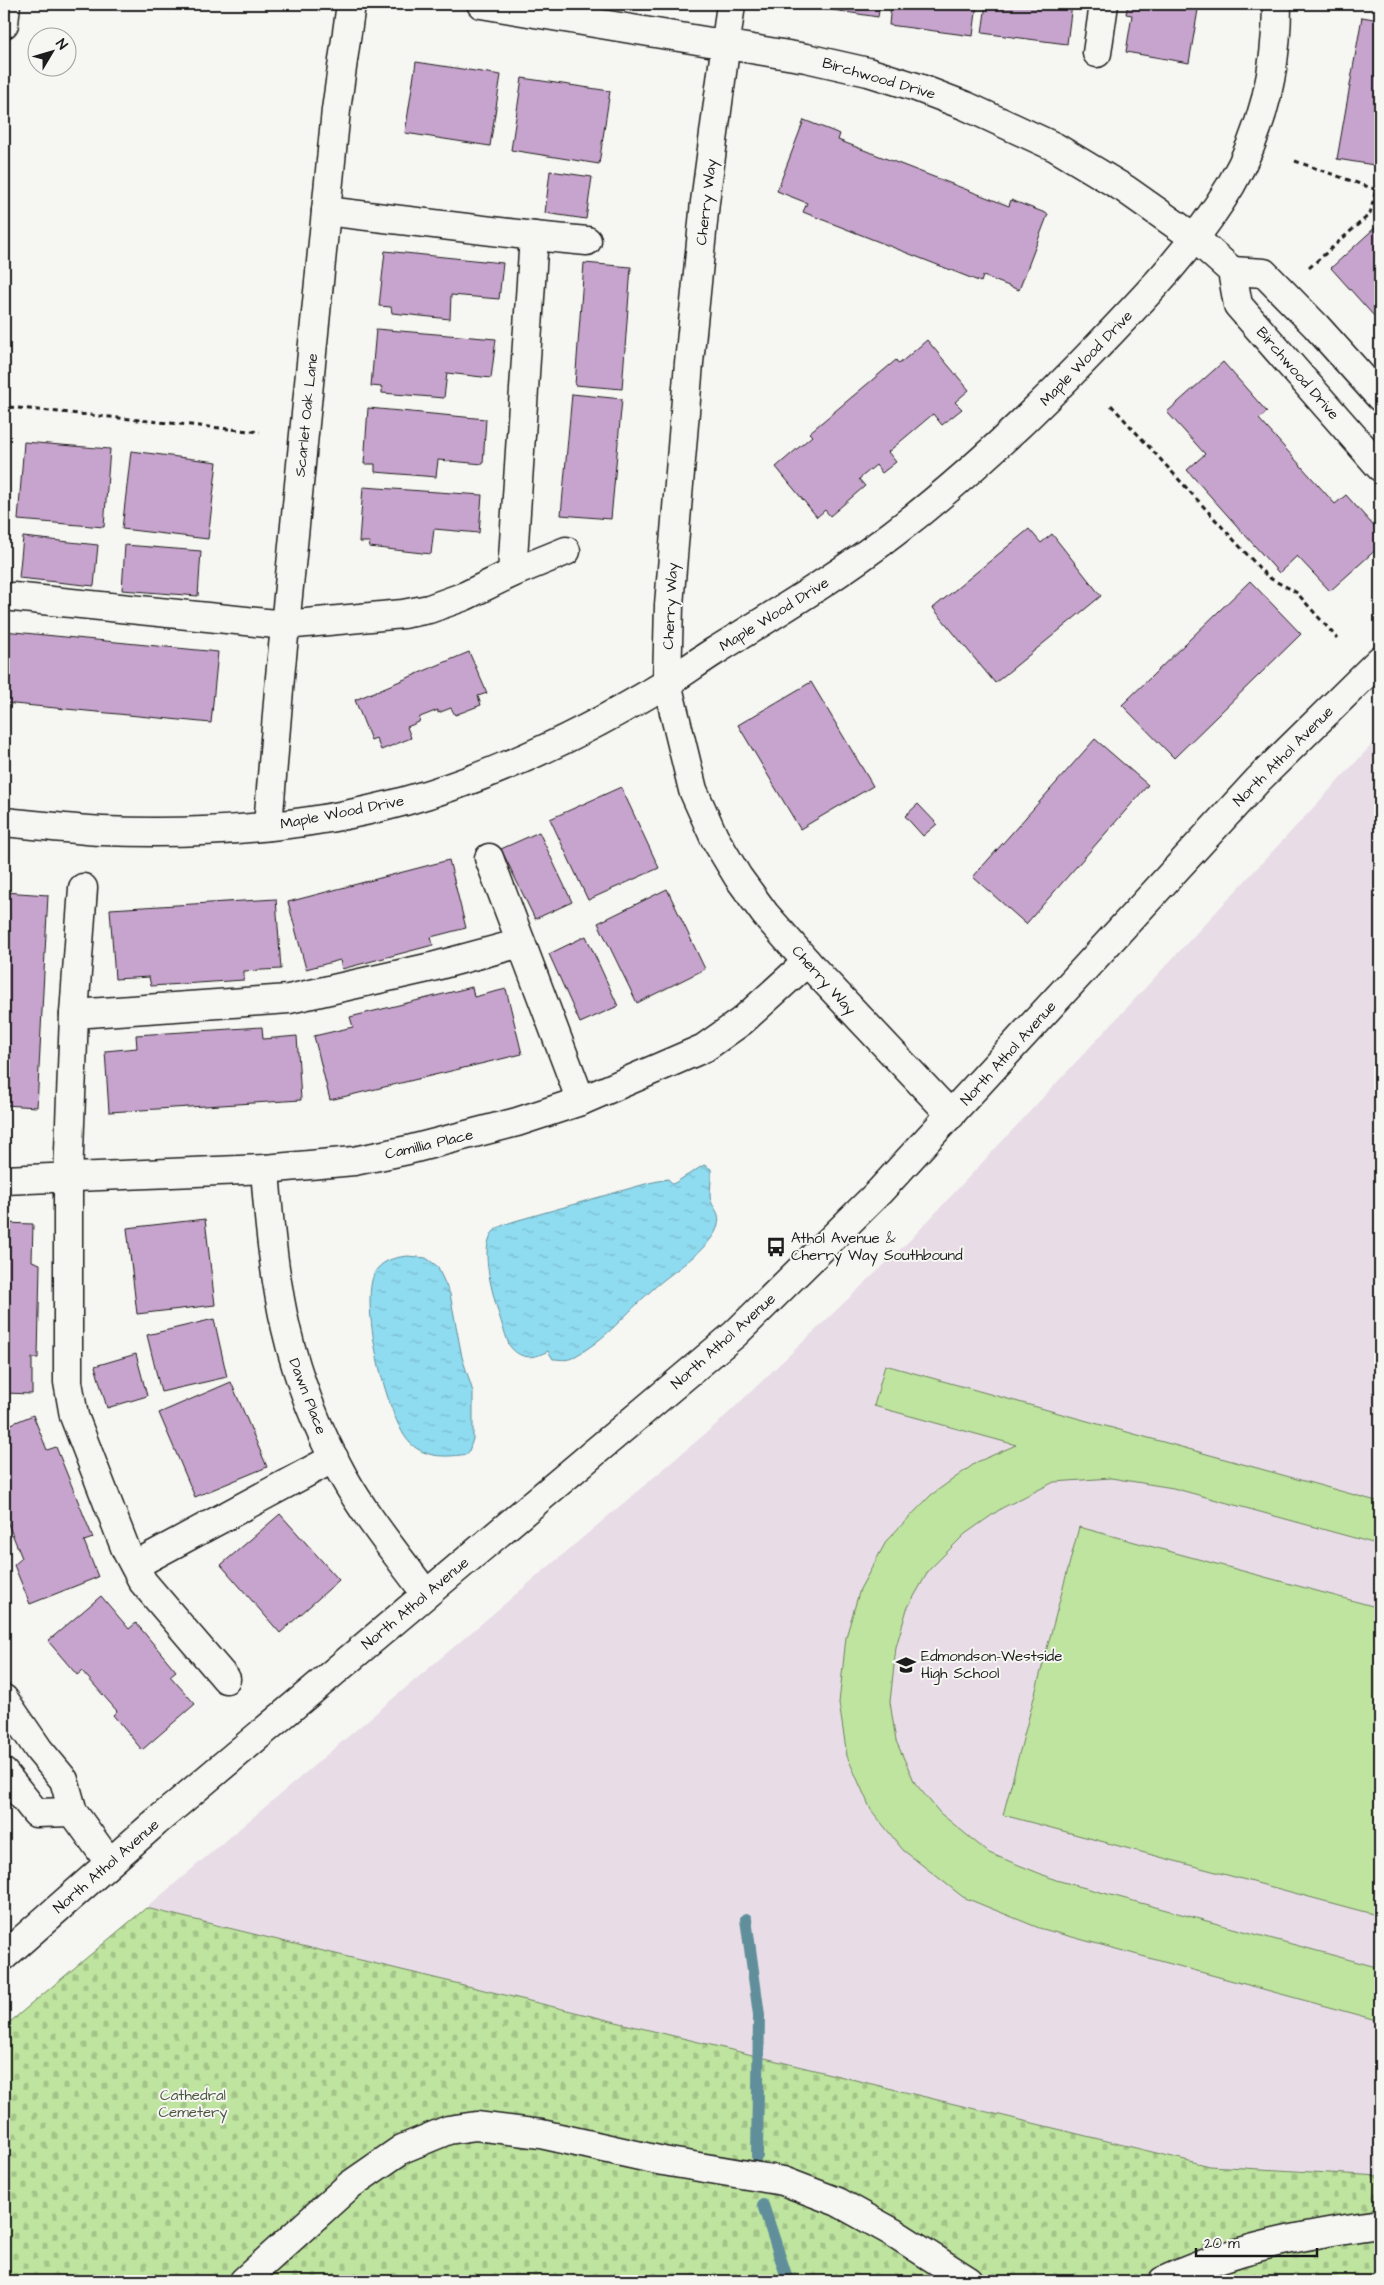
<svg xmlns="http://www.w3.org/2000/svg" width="1384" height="2285" font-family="'Architects Daughter',sans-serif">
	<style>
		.built { fill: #e8dde7 }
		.cemetery { fill: url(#cemetery-stones); stroke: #6d805e }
		.pitch { fill: #bee49f; stroke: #6d805e }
		.water { fill: url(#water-ripples); stroke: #618f9b }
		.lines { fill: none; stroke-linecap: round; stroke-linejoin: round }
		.stream { stroke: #618f9b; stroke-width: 12 }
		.building { fill: #c7a4cd; stroke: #1c1c1c }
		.minor-casing { stroke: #1c1c1c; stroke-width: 31 }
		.path { stroke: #1c1c1c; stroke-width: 3; stroke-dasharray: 5 4; stroke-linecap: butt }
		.minor { stroke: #f6f6f2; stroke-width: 28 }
		.labels { text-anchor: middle; stroke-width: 4; stroke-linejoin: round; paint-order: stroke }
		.street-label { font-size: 15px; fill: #1c1c1c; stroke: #f6f6f2 }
		.poi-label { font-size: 15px; fill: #1c1c1c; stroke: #f6f6f2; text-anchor: start }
		.park-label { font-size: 15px; fill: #4d5843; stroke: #f6f6f2 }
	</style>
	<defs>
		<pattern id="cemetery-stones" width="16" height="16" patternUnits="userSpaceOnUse" patternTransform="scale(1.25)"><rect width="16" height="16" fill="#bee49f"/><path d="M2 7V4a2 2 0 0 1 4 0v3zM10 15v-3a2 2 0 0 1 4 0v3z" fill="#a3c388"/></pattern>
		<pattern id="water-ripples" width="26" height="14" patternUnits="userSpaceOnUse" patternTransform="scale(1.25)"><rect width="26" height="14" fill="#8fdbf0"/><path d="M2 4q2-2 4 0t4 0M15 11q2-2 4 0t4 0" fill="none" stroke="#7bbbcd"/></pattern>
	</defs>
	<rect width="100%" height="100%" fill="#f6f6f2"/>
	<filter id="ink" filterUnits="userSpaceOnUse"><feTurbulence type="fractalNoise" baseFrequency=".02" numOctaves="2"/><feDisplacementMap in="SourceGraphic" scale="10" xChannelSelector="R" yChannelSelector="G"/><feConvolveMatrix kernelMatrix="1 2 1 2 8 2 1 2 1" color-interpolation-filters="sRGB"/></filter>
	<g filter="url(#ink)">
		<path class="built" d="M1380,736V2176L1210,2166L146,1908L719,1422L911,1239Z"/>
		<path class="cemetery" d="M146,1908L1210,2166L1380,2176V2281H4V2027Z"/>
		<g class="pitch">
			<path d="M885,1365L1380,1502V1545L1173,1488L1111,1478L1054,1482L1002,1508L965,1534L929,1570L907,1609L896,1647L890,1702L896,1741L915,1783L940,1813L989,1853L1056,1880L1380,1968V2021L1039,1928L963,1897L903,1850L871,1810L847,1756L839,1703L846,1637L860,1589L887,1540L931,1495L977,1462L1016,1445L874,1406Z"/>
			<path d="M1079,1527L1380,1608V1916L1003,1815Z"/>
		</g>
		<g class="water">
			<path d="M704,1165L711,1169C712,1178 710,1187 710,1196C711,1209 723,1211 717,1228C709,1250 670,1273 653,1289C625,1314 606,1340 572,1358C566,1361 559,1359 553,1359L548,1351C533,1359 520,1360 509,1345C501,1321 479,1261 490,1237C494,1227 506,1224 515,1221L649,1183L668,1179L673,1184Z"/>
			<path d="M408,1256L426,1258L437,1266L450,1294L462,1357L473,1392V1439L468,1454C448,1457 426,1459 410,1443C387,1420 356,1295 377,1269C385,1259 398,1257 408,1256Z"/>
		</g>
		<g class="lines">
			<g class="stream">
				<path d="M746,1919L759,2015L757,2156"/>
				<path d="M763,2205L788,2281"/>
			</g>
		</g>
		<g class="building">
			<path d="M794,4H880L878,17Z"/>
			<path d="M891,4H977L973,36L889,25Z"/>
			<path d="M986,4H1072L1067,44L982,33Z"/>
			<path d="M1128,4H1199L1189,63L1126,52L1132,15L1126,14Z"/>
			<path d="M1362,17L1380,20V166L1337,159Z"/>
			<path d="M416,62L501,75L490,146L405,133Z"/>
			<path d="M522,78L610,91L599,164L511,150Z"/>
			<path d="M804,120L840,134L838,140L1009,206L1011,200L1048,214L1019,290L983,276L981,282L803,212L807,203L777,191Z"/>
			<path d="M550,171L592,177L586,219L545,213Z"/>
			<path d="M1380,223V310L1374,316L1331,268Z"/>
			<path d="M385,251L503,263L499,299L451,295L450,319L392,313L391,307L379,306Z"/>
			<path d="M584,263L631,267L622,389L575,385Z"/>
			<path d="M376,329L496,339L491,378L447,373L444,398L382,393V387L371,386Z"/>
			<path d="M927,340L969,390L955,402L962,409L942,425L933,414L888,452L896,462L882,473L876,465L859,479L865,486L830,516L825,510L817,517L776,467L812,436L809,433L896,360L899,364Z"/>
			<path d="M1223,362L1267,412L1259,419L1335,504L1346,495L1380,533V546L1330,591L1297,556L1279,573L1187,470L1205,454L1167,412Z"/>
			<path d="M572,394L622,399L611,519L561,515Z"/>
			<path d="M368,408L486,419L483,464L438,460L436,477L375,472V464H364Z"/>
			<path d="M24,442L110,449L104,527L18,520Z"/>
			<path d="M131,451L217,462L208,539L122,529Z"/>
			<path d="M363,487L482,495L479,533L434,529L431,554L369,547L370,542H359Z"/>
			<path d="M1029,529L1041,543L1052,534L1101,596L995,683L933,608Z"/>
			<path d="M23,537L98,545L94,586L19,578Z"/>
			<path d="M125,545L201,551L198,596L122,590Z"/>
			<path d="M1250,581L1301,634L1174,758L1122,705Z"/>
			<path d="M4,631L218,652L211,723L4,703Z"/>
			<path d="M469,652L487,693L478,696L481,705L455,715L451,708L438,713V710L420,717L419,722L407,727L411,738L381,750L376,738L371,740L355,700Z"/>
			<path d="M811,682L873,786L800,829L738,725Z"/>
			<path d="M1095,739L1148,785L1026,924L973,877Z"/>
			<path d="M621,787L659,868L588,900L550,819Z"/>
			<path d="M918,804L937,824L923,836L905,816Z"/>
			<path d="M539,832L572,902L535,919L501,849Z"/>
			<path d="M449,860L466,928L431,937L433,945L342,969L340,960L306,969L288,902Z"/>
			<path d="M667,889L705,969L637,1003L598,923Z"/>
			<path d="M4,892L48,895L37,1107L4,1105Z"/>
			<path d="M276,899L281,969L244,971V980L151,986L149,977L115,979L110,909Z"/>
			<path d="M586,936L618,1006L580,1023L549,954Z"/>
			<path d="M472,987L474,997L506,989L522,1054L330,1100L314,1036L353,1027L350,1017Z"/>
			<path d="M262,1027L263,1039L297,1036L301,1100L109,1112L105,1051L137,1048L136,1035Z"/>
			<path d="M205,1219L215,1305L137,1314L127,1228Z"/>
			<path d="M4,1223L33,1224L32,1261L40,1264L38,1358H32V1394L4,1393Z"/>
			<path d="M214,1319L227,1377L161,1392L147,1335Z"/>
			<path d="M136,1354L147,1396L107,1408L95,1366Z"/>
			<path d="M231,1382L267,1467L195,1497L159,1413Z"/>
			<path d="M33,1415L47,1450L56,1447L93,1538L84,1541L98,1577L30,1604L14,1565L22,1558L4,1514V1427Z"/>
			<path d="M280,1514L339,1580L280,1633L221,1565Z"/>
			<path d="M101,1596L129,1629L136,1623L176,1671L170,1676L195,1704L142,1750L113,1715L117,1711L82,1671L77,1675L48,1641Z"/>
		</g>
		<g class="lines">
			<defs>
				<g id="minor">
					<path d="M481,4L806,58L868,72L916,87L966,106L1055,147L1125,189L1196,239L1232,271L1238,305L1380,467"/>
					<path d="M731,4L705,202L689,363L669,605L667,683L693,790L714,837L738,877L765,914L807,962L951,1115"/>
					<path d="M4,24L6,4"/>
					<path d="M1097,53L1104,4"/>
					<path d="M534,236L587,241"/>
					<path d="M1232,271L1264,273L1316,326L1380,397"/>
					<path d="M512,573L566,551"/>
					<path d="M13,597L285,625L403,614L429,609L465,596L512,573L534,236L326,211"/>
					<path d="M4,822C36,825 69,829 102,831C203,835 308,828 405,801C496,776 586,732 667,683C683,673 699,661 715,651C776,613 837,577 894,533C966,478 1032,415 1094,350C1144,298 1194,247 1231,185C1263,130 1277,67 1277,4"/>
					<path d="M268,826L280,677L336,110L351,4"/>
					<path d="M489,858L581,1101"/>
					<path d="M83,888L74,1014L289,999L432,967L521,943"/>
					<path d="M74,1014L68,1178V1382L74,1416L126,1550L143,1582L226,1679"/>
					<path d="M265,1169C273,1284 286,1373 343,1476C366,1517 398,1556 426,1594"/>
					<path d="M4,1180L265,1169L354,1161L408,1150L517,1122L581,1101L704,1048L742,1021L807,962"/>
					<path d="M135,1565L334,1458"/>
					<path d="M4,1699L39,1750L64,1780L73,1812L109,1862"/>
					<path d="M4,1773L36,1813L73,1812"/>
					<path d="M4,1956L156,1822L735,1334L880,1191L1258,780L1380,660"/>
					<path d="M244,2281L350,2185L402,2149L448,2130L476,2126L541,2134L663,2161L783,2181L838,2202L894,2233L969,2281"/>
					<path d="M1163,2281C1230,2249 1306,2234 1380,2224"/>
				</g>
			</defs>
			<use href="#minor" class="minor-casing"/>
			<g class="path">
				<path d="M1295,161L1380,191"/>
				<path d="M1309,268L1370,214L1376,189"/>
				<path d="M1111,405L1264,573C1274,583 1286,585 1297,593L1337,638"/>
				<path d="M9,407L260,432"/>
			</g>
			<use href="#minor" class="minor"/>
		</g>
	</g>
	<defs>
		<symbol id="bus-bare" viewBox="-9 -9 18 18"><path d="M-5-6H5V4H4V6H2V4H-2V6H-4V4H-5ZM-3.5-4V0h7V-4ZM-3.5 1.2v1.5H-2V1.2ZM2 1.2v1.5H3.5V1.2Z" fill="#1c1c1c" stroke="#f6f6f2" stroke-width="2.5" paint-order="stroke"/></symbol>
		<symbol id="school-bare" viewBox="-9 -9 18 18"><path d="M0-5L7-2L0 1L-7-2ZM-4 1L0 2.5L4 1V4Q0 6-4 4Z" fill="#1c1c1c" stroke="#f6f6f2" stroke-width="2.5" paint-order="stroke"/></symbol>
	</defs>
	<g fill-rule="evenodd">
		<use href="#bus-bare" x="762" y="1233" width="28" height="28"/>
		<use href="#school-bare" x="892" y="1651" width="28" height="28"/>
	</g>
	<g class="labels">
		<g class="street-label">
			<text transform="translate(879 78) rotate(16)" y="5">Birchwood Drive</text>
			<text transform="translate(706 202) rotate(-83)" y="5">Cherry Way</text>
			<text transform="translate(1086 358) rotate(-46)" y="5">Maple Wood Drive</text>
			<text transform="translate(1298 373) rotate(49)" y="5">Birchwood Drive</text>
			<text transform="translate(306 415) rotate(-84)" y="5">Scarlet Oak Lane</text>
			<text transform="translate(670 606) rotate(-87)" y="5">Cherry Way</text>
			<text transform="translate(774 614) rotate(-32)" y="5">Maple Wood Drive</text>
			<text transform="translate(1283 756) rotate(-45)" y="5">North Athol Avenue</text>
			<text transform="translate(342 812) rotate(-11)" y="5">Maple Wood Drive</text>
			<text transform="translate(824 980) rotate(48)" y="5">Cherry Way</text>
			<text transform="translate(1008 1053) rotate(-48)" y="5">North Athol Avenue</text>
			<text transform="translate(429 1144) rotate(-13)" y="5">Camillia Place</text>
			<text transform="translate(723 1341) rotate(-42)" y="5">North Athol Avenue</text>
			<text transform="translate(308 1396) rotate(69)" y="5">Dawn Place</text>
			<text transform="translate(415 1603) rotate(-40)" y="5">North Athol Avenue</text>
			<text transform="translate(106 1866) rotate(-41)" y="5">North Athol Avenue</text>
		</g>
		<g class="poi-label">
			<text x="791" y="1243">Athol Avenue &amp;<tspan x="791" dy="17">Cherry Way Southbound</tspan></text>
			<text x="921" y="1661">Edmondson-Westside<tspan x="921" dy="17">High School</tspan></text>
		</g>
		<g class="park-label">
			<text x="193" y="2100">Cathedral<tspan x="193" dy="17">Cemetery</tspan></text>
		</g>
	</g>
	<rect width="1384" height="2285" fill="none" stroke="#f6f6f2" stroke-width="20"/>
	<rect x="10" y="10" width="1364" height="2265" fill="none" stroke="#1c1c1c" stroke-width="2" filter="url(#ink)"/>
	<g transform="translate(52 52) rotate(52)"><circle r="24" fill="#f6f6f2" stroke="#9f9f9c"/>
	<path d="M0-4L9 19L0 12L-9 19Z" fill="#1c1c1c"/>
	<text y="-8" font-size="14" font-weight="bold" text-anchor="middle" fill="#1c1c1c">N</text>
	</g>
	<path d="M1196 2248v8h121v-8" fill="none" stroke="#1c1c1c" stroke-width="2.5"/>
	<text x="1204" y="2248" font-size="15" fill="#1c1c1c" stroke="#f6f6f2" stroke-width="4" paint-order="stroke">20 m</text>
</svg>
